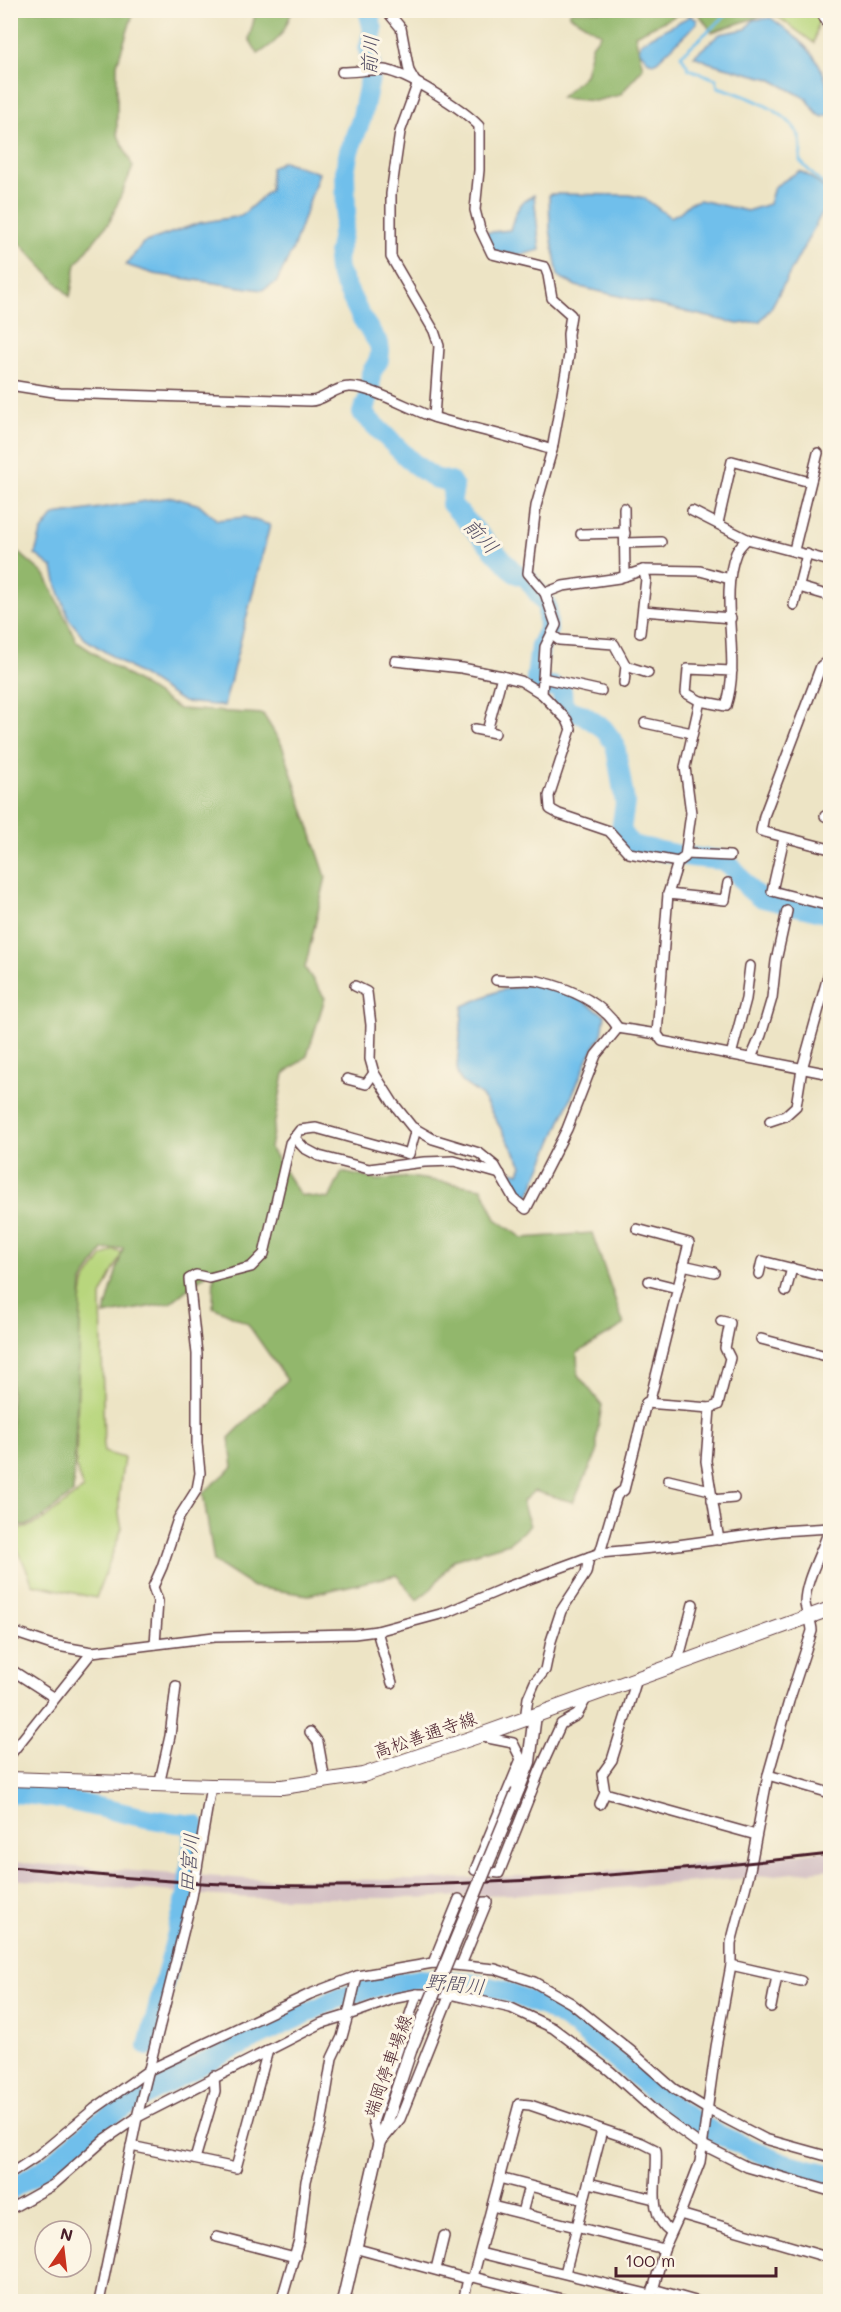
<svg xmlns="http://www.w3.org/2000/svg" width="841" height="2312" font-family="Mali,'Klee One',sans-serif">
	<style>
		.industrial { fill: #d2bec3 }
		.green { fill: #b8d67d; stroke: #817a54; stroke-width: 1.5 }
		.forest { fill: #92b76c; stroke: #6e6b4c; stroke-width: 1.5 }
		.water { fill: #70bfeb; stroke: #5d6f8b; stroke-width: 1.5 }
		.lines { fill: none; stroke-linecap: round; stroke-linejoin: round }
		.stream { stroke: #70bfeb; stroke-width: 3 }
		.river { stroke: #70bfeb; stroke-width: 20 }
		.street-casing { stroke: #623d42; stroke-width: 12 }
		.secondary-casing { stroke: #623d42; stroke-width: 15 }
		.primary-casing { stroke: #623d42; stroke-width: 16 }
		.street { stroke: #fff; stroke-width: 9 }
		.secondary { stroke: #fff; stroke-width: 12 }
		.primary { stroke: #fff; stroke-width: 14 }
		.rail { stroke: #4a1f2b; stroke-width: 3 }
		.secondary-bridge-casing { stroke: #623d42; stroke-width: 15; stroke-linecap: butt }
		.secondary-bridge { stroke: #fff; stroke-width: 12 }
		.labels { text-anchor: middle; stroke-width: 6; stroke-linejoin: round; paint-order: stroke }
		.street-label { font-size: 18px; fill: #4a1f2b; stroke: #fcf5e5 }
		.water-label { font-size: 20px; font-style: italic; fill: #554f65; stroke: #fcf5e5 }
	</style>
	<rect width="100%" height="100%" fill="#fcf5e5"/>
	<filter id="ink" filterUnits="userSpaceOnUse"><feTurbulence type="fractalNoise" baseFrequency=".0167" numOctaves="2"/><feDisplacementMap in="SourceGraphic" scale="12" xChannelSelector="R" yChannelSelector="G"/><feConvolveMatrix kernelMatrix="1 2 1 2 8 2 1 2 1" color-interpolation-filters="sRGB"/></filter>
	<filter id="wash" filterUnits="userSpaceOnUse"><feTurbulence type="fractalNoise" baseFrequency=".008" numOctaves="4" result="noise"/><feDisplacementMap in="SourceGraphic" scale="24" xChannelSelector="R" yChannelSelector="G"/><feGaussianBlur stdDeviation="1.35" result="paint"/><feColorMatrix in="noise" values="0 0 0 0 0 0 0 0 0 0 0 0 0 0 0 0 0 1.4 0 .05"/><feComposite in="paint" operator="in"/></filter>
	<g filter="url(#wash)">
		<rect width="100%" height="100%" fill="#ede4c5"/>
		<path class="industrial" d="M830,1850V1869L748,1878L566,1892L413,1898H249L189,1894V1891L187,1890L186,1893L11,1879L10,1862L188,1875V1878L191,1879L192,1875L249,1879L413,1880L572,1874L752,1860Z"/>
		<g class="green">
			<path d="M770,11H814L819,19L814,43Z"/>
			<path d="M114,1250L122,1253L101,1296L104,1452L124,1458C121,1480 115,1506 122,1528L96,1598L33,1584L11,1534L10,1528H26L43,1520L83,1489L76,1467L80,1309L84,1283L102,1257Z"/>
		</g>
		<g class="forest">
			<path d="M11,10L134,11L117,64V133L133,167L110,221L76,264L70,297L20,243L11,251Z"/>
			<path d="M256,11H292C283,35 279,41 258,54L249,39Z"/>
			<path d="M772,11L773,12L712,32L698,13L677,15L635,35L643,68L620,95L595,101L560,98L585,75L592,45L601,34L569,15L571,11Z"/>
			<path d="M10,545L45,575L77,642L179,709L263,714L282,745L326,877L305,968L325,998L307,1056L284,1074L270,1148L300,1195L329,1199L342,1172L378,1180L410,1177L482,1188L496,1219L523,1238L592,1233L624,1325L577,1353L578,1375L602,1405L597,1434V1453L573,1502L534,1491L522,1502L530,1526L509,1543L453,1560L432,1588L417,1600L397,1575L309,1595L253,1587L214,1562L203,1493L233,1467L229,1438L287,1380L247,1323L213,1307L214,1268L170,1303L104,1315L123,1248L103,1250L82,1282L73,1493L43,1517L26,1526L11,1524Z"/>
		</g>
		<g class="water">
			<path d="M690,16L697,20V23L655,63L649,62L639,50L641,42Z"/>
			<path d="M771,18C808,45 831,65 830,114L823,117L817,114L807,99L770,79L710,63L694,56L720,34L746,29L753,20Z"/>
			<path d="M283,161L319,173L293,249L276,283L262,290L154,274L126,265L143,243L199,223L241,216L270,190L271,168Z"/>
			<path d="M799,171C810,174 820,186 830,192V198L771,308L760,321L738,324L576,286L558,276L550,229L549,194L629,195L644,198L670,217L679,213L690,203L700,200L747,211L769,204L774,187Z"/>
			<path d="M534,195L540,250L521,255L492,252L483,233L510,230C515,214 517,203 534,195Z"/>
			<path d="M172,497L200,505L217,520L245,517L270,525L224,706L183,702L85,639L69,619L57,586L53,568L35,554L41,532L54,515Z"/>
			<path d="M535,983L580,999L605,1015L602,1034L589,1056L527,1200L523,1198L511,1176L512,1171L519,1173L522,1165L482,1096L462,1082L458,1076L457,1066L463,1006L498,991Z"/>
		</g>
		<g class="lines">
			<path class="stream" d="M732,10L681,55L689,69L716,79L718,87C741,94 787,110 798,134C802,142 801,152 800,161L819,181L830,188"/>
			<g class="river">
				<path d="M368,10L373,30L368,49L371,63V74L361,120L349,151L345,171L346,213L337,260L338,270L361,317L379,344L380,351L379,360L371,373L370,394L362,413L414,464L434,478L451,482L454,487L451,504L515,573L527,578L547,606L548,630L540,646L536,678L547,687L552,686L562,691L563,704L568,710L582,714L603,728L615,744L625,803L621,830L631,845L690,857L722,860L733,868L749,889L759,897L830,914"/>
				<path d="M10,1793C73,1796 133,1820 195,1825L187,1894L148,2046"/>
				<path d="M10,2190L50,2165L100,2121L204,2063L336,1999L380,1986L419,1979L466,1982L499,1989L550,2009L575,2026L677,2110L717,2134L780,2162L830,2174"/>
			</g>
		</g>
	</g>
	<g filter="url(#ink)">
		<g class="lines">
			<defs>
				<g id="street">
					<path d="M386,10L401,28L409,71L417,85L400,132L391,194V257L434,331L439,346L434,417"/>
					<path d="M820,10L830,28"/>
					<path d="M342,72C356,72 370,69 384,70C407,73 463,109 479,126V170L475,210L480,229L492,254L545,267L548,275L552,298L571,315L568,334L569,355L552,450"/>
					<path d="M10,385L60,393L310,401C324,401 334,387 349,387C371,386 413,411 436,418C475,429 514,437 552,450L536,506L528,573L545,593"/>
					<path d="M624,508L625,576"/>
					<path d="M692,511L747,539L830,561"/>
					<path d="M718,523L732,461L810,482"/>
					<path d="M581,534L625,533"/>
					<path d="M625,543L661,542"/>
					<path d="M794,550L818,453"/>
					<path d="M799,587L830,596"/>
					<path d="M794,605L807,554"/>
					<path d="M643,611L731,618"/>
					<path d="M640,633L646,579L643,570"/>
					<path d="M552,635L559,640L614,644L626,666L624,683"/>
					<path d="M830,659L821,666L764,816L761,831L830,849"/>
					<path d="M395,661L462,668L502,676L521,681L542,694"/>
					<path d="M626,666L648,673"/>
					<path d="M732,671L688,669L686,693L700,701L726,706C742,658 718,599 736,553C738,548 743,543 747,539"/>
					<path d="M543,678L601,691"/>
					<path d="M700,701L685,767L691,813L685,857L678,862L668,894L657,1034L662,1041L830,1074"/>
					<path d="M645,723L692,733"/>
					<path d="M475,729L495,733"/>
					<path d="M487,731L502,676"/>
					<path d="M825,816L830,818"/>
					<path d="M784,838L772,891L830,906"/>
					<path d="M686,854L730,856"/>
					<path d="M678,862L629,853L609,831L559,814L550,809L549,796L571,729L567,720L542,694L545,647L556,625L545,593L563,586L619,578L643,570L700,571L730,579"/>
					<path d="M668,894L725,900L728,883"/>
					<path d="M496,980C510,982 525,979 538,981C569,988 601,1001 618,1028"/>
					<path d="M355,986L367,992L371,1025L370,1059L374,1073L393,1103L412,1127L433,1139L479,1153L495,1166L514,1199L526,1209L567,1129L596,1055L618,1028L657,1034"/>
					<path d="M731,1055L746,999L750,966"/>
					<path d="M751,1058L761,1035L772,998L776,961L787,911"/>
					<path d="M347,1079L366,1084L374,1073"/>
					<path d="M770,1121L785,1116L796,1106L802,1069L830,969"/>
					<path d="M294,1137L304,1148L319,1156L369,1169L424,1162L454,1161L500,1174"/>
					<path d="M683,1265L714,1272"/>
					<path d="M759,1274L762,1261L830,1278"/>
					<path d="M649,1281L677,1288"/>
					<path d="M786,1291L792,1268"/>
					<path d="M761,1339L830,1357"/>
					<path d="M646,1403L710,1408L706,1461L719,1540"/>
					<path d="M710,1408L718,1405L730,1358L725,1348L730,1323L721,1321"/>
					<path d="M668,1480L710,1490"/>
					<path d="M712,1500L734,1498"/>
					<path d="M600,1553L617,1495L624,1490L646,1403L650,1400L689,1243L637,1229"/>
					<path d="M10,1631L52,1645L92,1652L214,1637L354,1634L377,1631L448,1612L507,1587L600,1553L663,1547L780,1531L830,1528"/>
					<path d="M377,1631L392,1683"/>
					<path d="M155,1644L158,1601L153,1587L162,1567L178,1519L197,1489L200,1473L197,1443V1354L189,1279L196,1275L209,1278L251,1267L264,1254L290,1143L300,1130L316,1128L409,1154L416,1129"/>
					<path d="M677,1665L693,1604"/>
					<path d="M10,1669L55,1698"/>
					<path d="M525,1719L528,1698L535,1682L545,1670L551,1641L561,1611L586,1573L589,1557"/>
					<path d="M310,1732L318,1742L325,1781"/>
					<path d="M478,1736L513,1743L521,1759L475,1870L499,1873L540,1770L561,1724L577,1715L587,1697"/>
					<path d="M10,1755L92,1652"/>
					<path d="M768,1775L830,1793"/>
					<path d="M159,1785L170,1736L176,1686"/>
					<path d="M605,1793L756,1835"/>
					<path d="M600,1804L605,1793L602,1774L612,1760L637,1679"/>
					<path d="M458,1903L487,1902L461,1965"/>
					<path d="M433,1963L459,1899"/>
					<path d="M731,1965L801,1981"/>
					<path d="M357,1976L348,2015L396,1998L417,1994H450L511,2008L553,2028L610,2071L658,2114L695,2141L747,2167L830,2191"/>
					<path d="M771,2007L777,1976"/>
					<path d="M382,2141L400,2119L450,1994"/>
					<path d="M379,2145L373,2122L417,1994"/>
					<path d="M131,2146L236,2168L268,2050"/>
					<path d="M195,2159L215,2091L214,2076"/>
					<path d="M10,2174L36,2157L94,2109L149,2070L310,1994L357,1976L433,1963L495,1969L534,1982L571,2003L631,2051L674,2089L709,2110L765,2139L830,2157"/>
					<path d="M499,2178L584,2200"/>
					<path d="M589,2183L654,2199"/>
					<path d="M492,2206L664,2249"/>
					<path d="M10,2209L53,2185L104,2140L138,2117L322,2023L348,2015L342,2037L332,2058L321,2125L306,2181L299,2240L281,2302"/>
					<path d="M522,2213L529,2186"/>
					<path d="M680,2214L830,2258"/>
					<path d="M217,2237L295,2257"/>
					<path d="M354,2248L468,2279L473,2277L574,2302"/>
					<path d="M480,2253L651,2295"/>
					<path d="M436,2269L444,2236"/>
					<path d="M565,2273L602,2130"/>
					<path d="M473,2277L519,2104L530,2105L642,2143L656,2150C659,2177 645,2214 671,2232"/>
					<path d="M653,2289L699,2302"/>
					<path d="M99,2302L138,2113L192,1897L211,1786"/>
					<path d="M463,2302L468,2279"/>
					<path d="M650,2302L664,2249L680,2214L700,2162L716,2047L731,1965V1943L750,1870L768,1775L789,1701L812,1631C812,1621 806,1613 805,1603C805,1582 819,1558 826,1538L830,1532"/>
				</g>
				<g id="secondary">
					<path d="M518,1790L529,1762L535,1715"/>
					<path d="M343,2302L379,2145L410,2051"/>
				</g>
				<path id="primary" d="M10,1779L211,1786L282,1787L363,1775L478,1736L830,1609"/>
			</defs>
			<use href="#street" class="street-casing"/>
			<use href="#secondary" class="secondary-casing"/>
			<use href="#primary" class="primary-casing"/>
			<use href="#street" class="street"/>
			<use href="#secondary" class="secondary"/>
			<use href="#primary" class="primary"/>
			<path class="rail" d="M10,1867C90,1874 171,1883 251,1885C445,1890 638,1876 830,1854"/>
			<defs>
				<path id="secondary-bridge" d="M410,2051L518,1790"/>
			</defs>
			<use href="#secondary-bridge" class="secondary-bridge-casing"/>
			<use href="#secondary-bridge" class="secondary-bridge"/>
		</g>
	</g>
	<g class="labels">
		<g class="street-label">
			<text transform="translate(425 1735) rotate(-19)" y="6">高松善通寺線</text>
			<text transform="translate(388 2066) rotate(-70)" y="6">端岡停車場線</text>
		</g>
		<g class="water-label">
			<text transform="translate(370 55) rotate(-86)" y="7">前川</text>
			<text transform="translate(481 536) rotate(47)" y="7">前川</text>
			<text transform="translate(189 1863) rotate(-85)" y="7">田宮川</text>
			<text transform="translate(455 1984) rotate(6)" y="7">野間川</text>
		</g>
	</g>
	<rect width="841" height="2312" fill="none" stroke="#fcf5e5" stroke-width="36"/>
	<g transform="translate(63 2249) rotate(14)"><circle r="28" fill="#fcf5e5" stroke="#b59f9b" stroke-width="1.5"/>
	<path d="M0-4.5L10 22L0 15L-10 22Z" fill="#c8321e"/>
	<text y="-9" font-size="16" font-weight="bold" text-anchor="middle" fill="#4a1f2b">N</text>
	</g>
	<path d="M616 2267v9h160v-9" fill="none" stroke="#4a1f2b" stroke-width="3"/>
	<text x="625" y="2267" font-size="18" fill="#4a1f2b" stroke="#fcf5e5" stroke-width="4.5" paint-order="stroke">100 m</text>
</svg>
